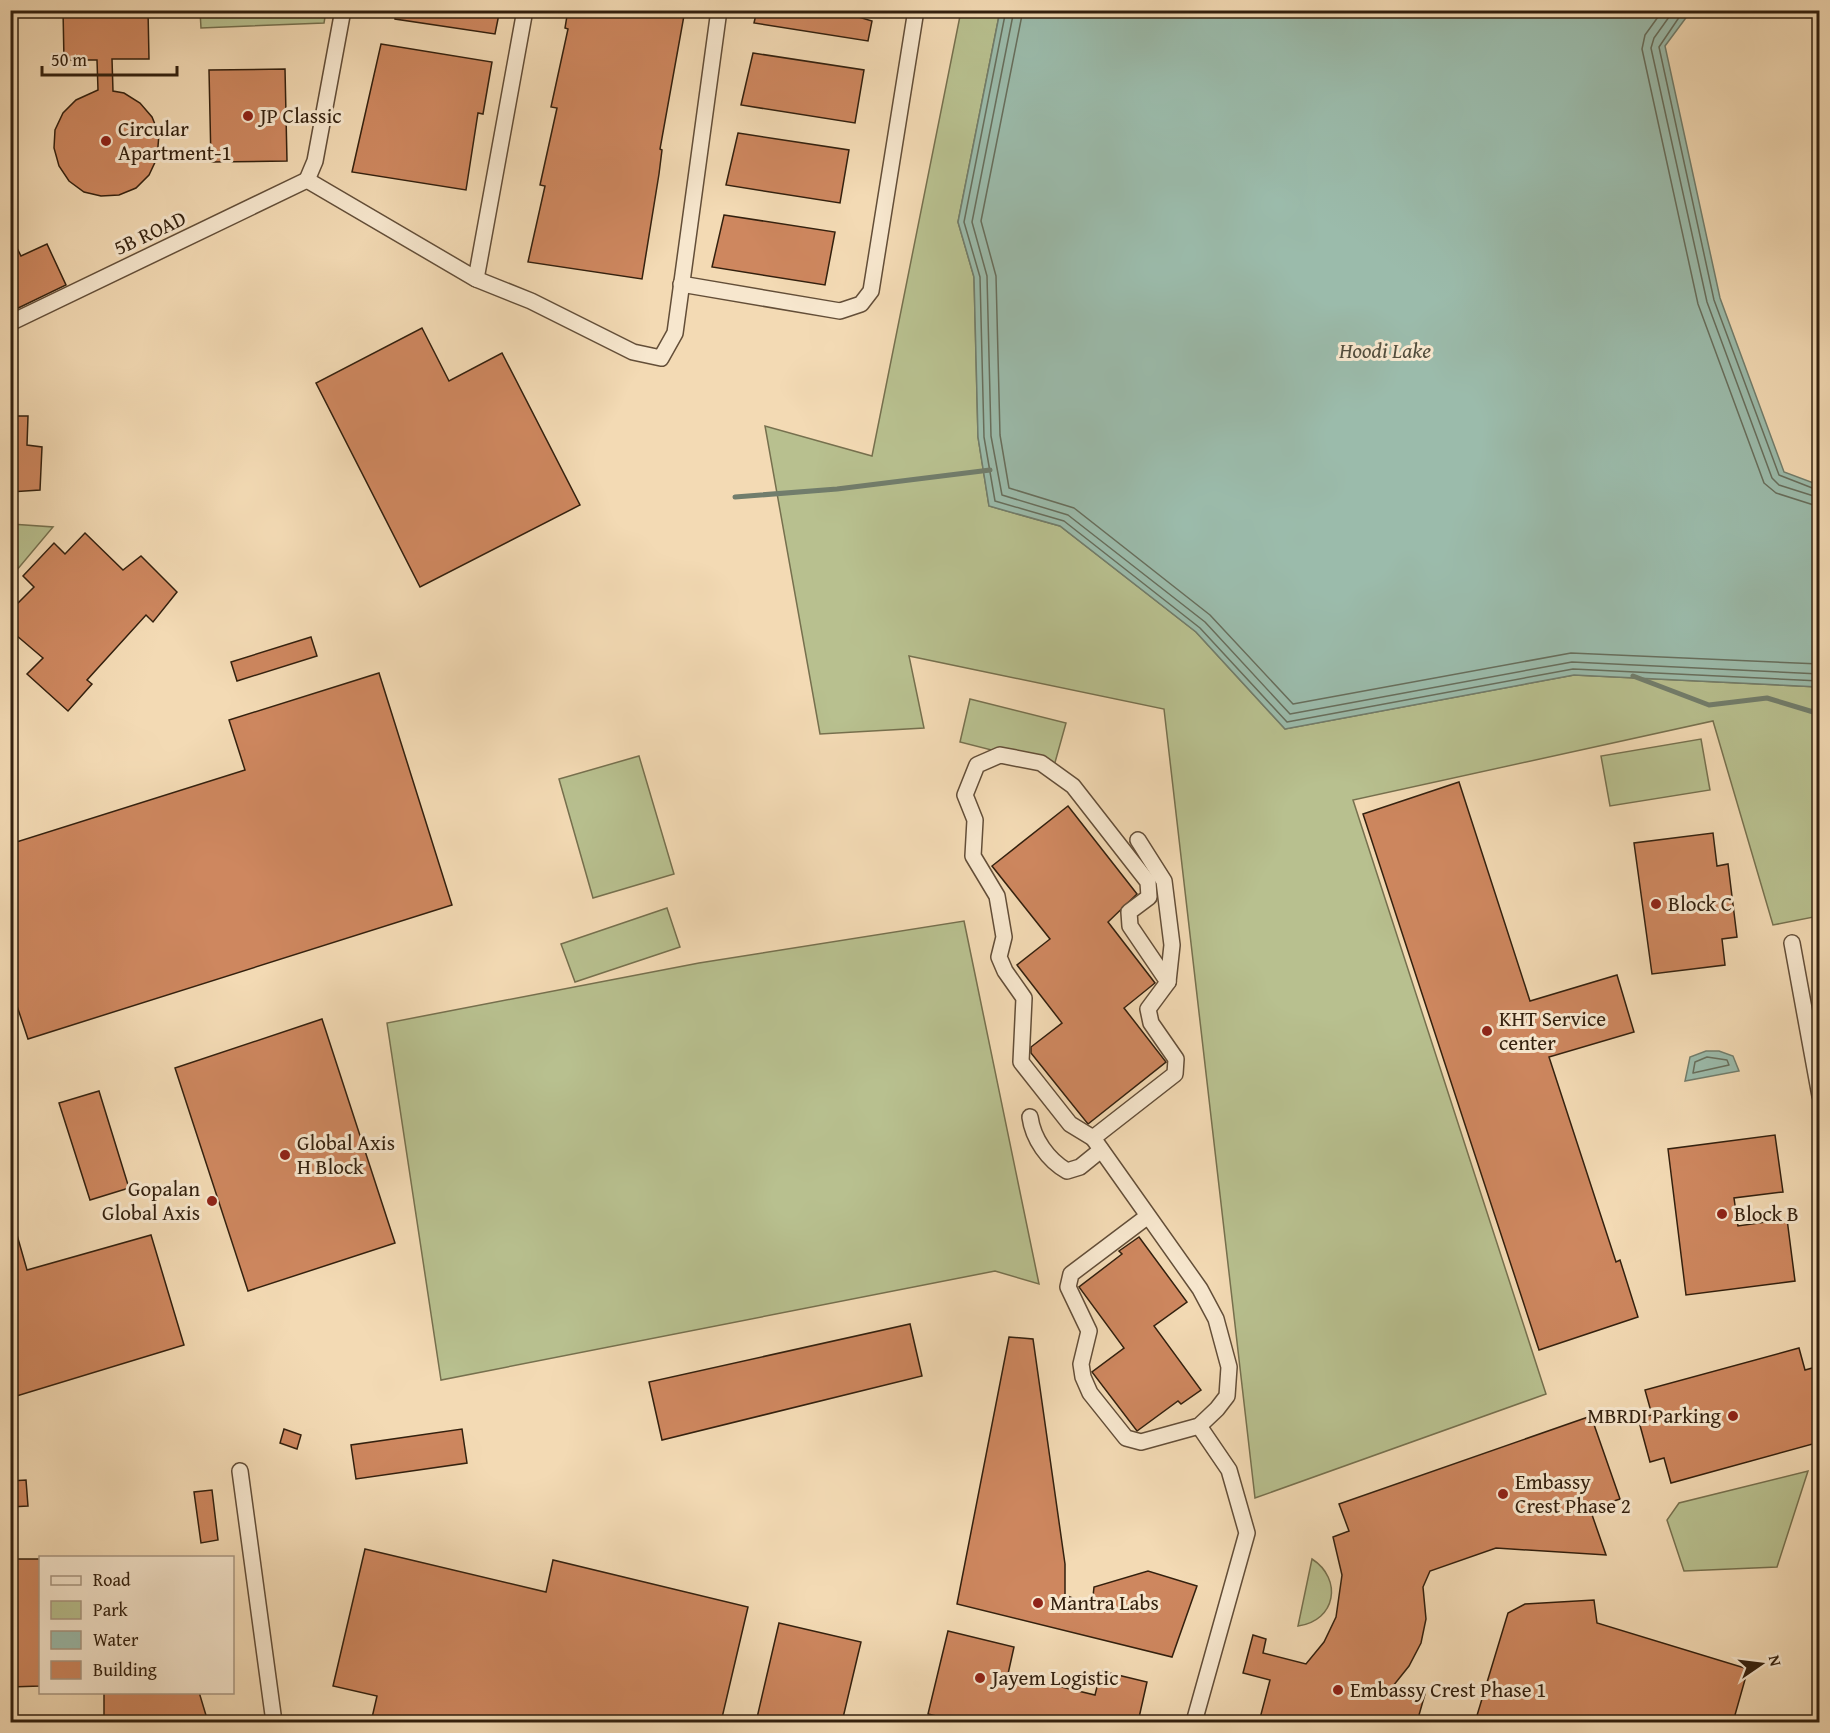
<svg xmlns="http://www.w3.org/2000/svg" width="1830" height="1733" font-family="'Gentium Book Plus',serif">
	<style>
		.green { fill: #b8c08f; stroke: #76704e; stroke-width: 1.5 }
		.water { fill: #9bbbab; stroke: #717d6c; stroke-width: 1.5 }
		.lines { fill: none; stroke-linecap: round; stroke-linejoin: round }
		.shore { stroke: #676e5c; stroke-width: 1.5 }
		.stream { stroke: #717d6c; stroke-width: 5 }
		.building { fill: #ce875f; stroke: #33200e; stroke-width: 1.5 }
		.minor-casing { stroke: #634e38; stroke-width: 18 }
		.minor { stroke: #f7e7ce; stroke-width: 15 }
		.poi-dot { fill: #8f2418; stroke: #f7e7ce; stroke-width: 2 }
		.labels { text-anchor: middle; stroke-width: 6; stroke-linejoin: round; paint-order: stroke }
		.poi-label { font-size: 21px; fill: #33200e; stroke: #f7e7ce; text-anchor: start }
		.street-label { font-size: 21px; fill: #33200e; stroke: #f7e7ce }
		.water-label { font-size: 22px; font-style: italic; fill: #524e3d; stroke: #f7e7ce }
	</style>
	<rect width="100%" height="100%" fill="#f3dab4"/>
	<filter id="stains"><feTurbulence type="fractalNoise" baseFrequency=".00333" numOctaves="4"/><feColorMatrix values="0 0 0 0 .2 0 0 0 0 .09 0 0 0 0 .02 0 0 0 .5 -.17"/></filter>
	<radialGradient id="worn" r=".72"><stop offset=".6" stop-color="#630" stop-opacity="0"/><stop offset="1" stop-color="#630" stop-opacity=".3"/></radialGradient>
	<g class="green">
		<path d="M200,11V10L326,11L324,23L201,28Z"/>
		<path d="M961,11H1000L958,222L974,277L978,437L989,506L1060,526L1196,632L1285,729L1574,675L1819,687V916L1773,925L1713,721L1353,800L1546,1394L1255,1498L1164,709L909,656L924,728L820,734L765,426L872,456Z"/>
		<path d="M11,524L53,527L11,577L10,524Z"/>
		<path d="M970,699L1066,723L1054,766L960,742Z"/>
		<path d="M1701,739L1710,790L1610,806L1601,756Z"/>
		<path d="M639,756L674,874L593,898L559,779Z"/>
		<path d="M667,908L680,947L575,982L561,944Z"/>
		<path d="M964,921L1039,1284L995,1271L441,1380L387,1023L699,963Z"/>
		<path d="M1808,1471L1777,1567L1684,1571L1667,1520L1679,1503Z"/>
		<path d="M1312,1559C1343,1579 1336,1621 1298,1626Z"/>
	</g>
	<g class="water">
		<path d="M1000,11H1691L1665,46L1720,298L1784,472L1819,485V687L1574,675L1285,729L1196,632L1060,526L989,506L978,437L974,277L958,222Z"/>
		<path d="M1706,1051H1719L1733,1056L1739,1071L1685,1081L1690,1057Z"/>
	</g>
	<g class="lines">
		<g class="shore">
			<path d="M1006,10L964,222L980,277L984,437L995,501L1064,521L1200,628L1287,722L1573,669L1820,681"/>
			<path d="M1014,10L972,222L987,276L991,436L1002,495L1068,515L1205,622L1290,714L1572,662L1820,674"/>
			<path d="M1023,10L981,221L996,276L1000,435L1009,488L1074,508L1210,615L1293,704L1571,653L1820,664"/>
			<path d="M1663,10L1645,35L1642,49L1698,304L1764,483L1776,493L1820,507"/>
			<path d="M1674,10L1654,38L1651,48L1707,302L1772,478L1779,485L1820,498"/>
			<path d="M1684,10L1659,47L1714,300L1779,475L1820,491"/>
			<path d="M1707,1057L1727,1060L1729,1065L1693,1073L1695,1062Z"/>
		</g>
		<g class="stream">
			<path d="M735,497L837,489L990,470"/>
			<path d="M1633,676L1709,705L1767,698L1820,714"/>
		</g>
	</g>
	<g class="building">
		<path d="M63,10H148L149,59H112L113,91L124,93L140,103L152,117L159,134L157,158L149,175L136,188L119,195L101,196L84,192L69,181L59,166L54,148L55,130L63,113L76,100L98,90L97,60H64Z"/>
		<path d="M395,10H484L499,14L495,34L395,19Z"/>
		<path d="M568,10H685L660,149L662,150L659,174L642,279L528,262L545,186L540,185L557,108L551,107L568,29L565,28Z"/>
		<path d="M757,10H855V16L872,21L868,41L754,23Z"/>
		<path d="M381,44L492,62L483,114L478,113L466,190L352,172Z"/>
		<path d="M753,53L864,70L855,123L741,105Z"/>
		<path d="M285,69L287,161L211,162L209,70Z"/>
		<path d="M738,133L849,150L840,203L726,185Z"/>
		<path d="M724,215L835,232L825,285L712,267Z"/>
		<path d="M10,234L21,256L47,244L66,285L10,312Z"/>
		<path d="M422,328L449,381L502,353L580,505L420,587L316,383Z"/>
		<path d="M10,416H28L27,445L42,447L40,490L10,492Z"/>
		<path d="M85,533L123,570L141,556L177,592L153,622L146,615L87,680L92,684L68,711L27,674L43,658L10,630V611L34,587L23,576L54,543L65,554Z"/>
		<path d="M311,637L317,656L237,681L231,662Z"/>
		<path d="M379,673L452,905L28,1039L10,985V844L245,770L229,720Z"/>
		<path d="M1459,782L1530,1001L1617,975L1634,1032L1549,1057L1616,1262L1620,1260L1638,1317L1539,1350L1363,814Z"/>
		<path d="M1068,806L1137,894L1108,922L1155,983L1124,1008L1166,1062L1088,1124L1031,1053V1047L1062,1023L1017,965L1050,939L992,866Z"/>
		<path d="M1713,833L1717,866L1728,864L1737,937L1722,939L1725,965L1652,974L1634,843Z"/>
		<path d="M322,1019L395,1243L248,1291L175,1068Z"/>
		<path d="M99,1091L129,1188L90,1200L59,1103Z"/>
		<path d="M1775,1135L1783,1192L1734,1198L1738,1226L1787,1219L1795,1281L1686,1295L1668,1149Z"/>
		<path d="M10,1228H15L27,1270L151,1235L184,1345L10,1398Z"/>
		<path d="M1139,1237L1187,1302L1154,1326L1201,1390L1181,1404L1178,1401L1137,1431L1092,1372L1124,1348L1079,1287L1122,1254L1119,1251Z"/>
		<path d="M910,1324L922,1376L662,1440L649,1382Z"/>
		<path d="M1009,1337L1033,1339L1065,1564V1595L1092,1606L1094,1587L1148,1571L1197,1586L1172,1657L957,1604Z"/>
		<path d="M1799,1348L1805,1370L1816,1367L1820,1379V1442L1671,1483L1664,1458L1650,1462L1638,1418L1652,1415L1645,1390Z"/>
		<path d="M1591,1416L1620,1499L1590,1509L1606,1555L1496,1548L1430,1571L1423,1587L1426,1619L1421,1643L1409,1666L1393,1686L1425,1694L1417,1722H1259L1270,1680L1243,1673L1253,1635L1266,1639L1263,1653L1306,1664L1324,1642L1336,1617L1342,1575L1333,1537L1349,1531L1339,1504Z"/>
		<path d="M284,1429L301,1435L297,1449L280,1443Z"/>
		<path d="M462,1429L467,1463L356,1479L351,1445Z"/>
		<path d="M26,1480L28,1506L10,1507V1481Z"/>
		<path d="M212,1490L218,1540L201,1543L194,1492Z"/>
		<path d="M365,1549L546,1592L553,1560L748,1607L721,1722H371L377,1696L333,1686Z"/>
		<path d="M10,1559H40V1686L10,1687Z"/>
		<path d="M1594,1600L1597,1623L1748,1669L1733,1722H1475L1508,1613L1525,1604Z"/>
		<path d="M779,1623L861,1642L842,1722H756Z"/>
		<path d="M948,1631L1014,1647L1008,1674L1095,1695L1101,1671L1147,1682L1138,1722H961L928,1714Z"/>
		<path d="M104,1692H199L208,1722H104Z"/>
	</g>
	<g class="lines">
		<defs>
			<g id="minor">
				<path d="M307,180L476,279L531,301L633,352L661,358L675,333L719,10"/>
				<path d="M307,180L315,161L343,10"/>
				<path d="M476,279L525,10"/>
				<path d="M681,284L840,311L861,304L871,291L916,10"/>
				<path d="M10,323L307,180"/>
				<path d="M1000,755L1041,763L1073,786L1148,882L1149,897L1129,912L1130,926L1168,982L1148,1009L1151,1023L1176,1059L1175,1074L1093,1138L1070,1124L1021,1062L1024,998L1005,971L999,957L1004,937L997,896L973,856L975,820L965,795L977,765Z"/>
				<path d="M1138,840L1164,881L1172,945L1168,982"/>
				<path d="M1792,943L1820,1096"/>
				<path d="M1030,1117C1033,1139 1048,1160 1067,1171L1080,1167L1101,1150"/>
				<path d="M1093,1138L1200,1289L1216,1319L1229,1367L1227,1396L1217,1409L1199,1426L1141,1442L1126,1438L1090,1393L1083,1377L1081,1364L1089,1331L1068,1287L1071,1274L1148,1216"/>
				<path d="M240,1471L274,1722"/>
				<path d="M1194,1722L1247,1533L1229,1470L1199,1426"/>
			</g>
		</defs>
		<use href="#minor" class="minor-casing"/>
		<use href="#minor" class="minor"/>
	</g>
	<g class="poi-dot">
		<circle cx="248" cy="116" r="6"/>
		<circle cx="106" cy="141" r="6"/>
		<circle cx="1656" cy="904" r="6"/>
		<circle cx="1487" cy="1031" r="6"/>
		<circle cx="285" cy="1155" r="6"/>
		<circle cx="212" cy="1201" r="6"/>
		<circle cx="1722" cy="1214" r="6"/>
		<circle cx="1733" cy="1416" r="6"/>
		<circle cx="1503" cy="1494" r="6"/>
		<circle cx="1038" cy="1603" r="6"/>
		<circle cx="980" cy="1678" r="6"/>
		<circle cx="1338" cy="1690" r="6"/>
	</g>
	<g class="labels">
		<g class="poi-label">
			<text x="260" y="123">JP Classic</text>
			<text x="118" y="136">Circular<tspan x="118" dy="24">Apartment-1</tspan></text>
			<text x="1668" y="911">Block C</text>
			<text x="1499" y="1026">KHT Service<tspan x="1499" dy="24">center</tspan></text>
			<text x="297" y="1150">Global Axis<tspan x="297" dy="24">H Block</tspan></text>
			<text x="200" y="1196" text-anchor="end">Gopalan<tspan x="200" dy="24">Global Axis</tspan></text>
			<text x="1734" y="1221">Block B</text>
			<text x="1721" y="1423" text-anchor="end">MBRDI Parking</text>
			<text x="1515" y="1489">Embassy<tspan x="1515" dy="24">Crest Phase 2</tspan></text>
			<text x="1050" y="1610">Mantra Labs</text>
			<text x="992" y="1685">Jayem Logistic</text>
			<text x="1350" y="1697">Embassy Crest Phase 1</text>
		</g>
		<g class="street-label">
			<text transform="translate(150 233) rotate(-25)" y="7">5B ROAD</text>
		</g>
		<g class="water-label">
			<text x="1385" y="358">Hoodi Lake</text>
		</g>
	</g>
	<rect width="1830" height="1733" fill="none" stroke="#f3dab4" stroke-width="36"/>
	<rect x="12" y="12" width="1806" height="1709" fill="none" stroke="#33200e" stroke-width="3"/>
	<rect x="18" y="18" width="1794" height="1697" fill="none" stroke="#33200e" stroke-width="1.5"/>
	<rect x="39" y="1556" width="195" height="138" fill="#f7e7ce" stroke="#a99781" stroke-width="1.5"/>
	<rect x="51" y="1576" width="30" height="9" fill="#f7e7ce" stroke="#a99781" stroke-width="1.5"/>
	<text x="93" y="1586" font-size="18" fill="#33200e">Road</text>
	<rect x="51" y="1601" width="30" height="18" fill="#b8c08f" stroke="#a99781" stroke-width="1.5"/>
	<text x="93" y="1616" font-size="18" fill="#33200e">Park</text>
	<rect x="51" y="1631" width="30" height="18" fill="#9bbbab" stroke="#a99781" stroke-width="1.5"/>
	<text x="93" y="1646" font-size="18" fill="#33200e">Water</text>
	<rect x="51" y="1661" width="30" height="18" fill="#ce875f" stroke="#a99781" stroke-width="1.5"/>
	<text x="93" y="1676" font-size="18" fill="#33200e">Building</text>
	<g transform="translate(1761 1664) rotate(76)" stroke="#f7e7ce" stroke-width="4.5" paint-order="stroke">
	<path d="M0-4.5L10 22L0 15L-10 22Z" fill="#33200e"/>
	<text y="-9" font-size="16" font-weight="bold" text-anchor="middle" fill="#33200e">N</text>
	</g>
	<path d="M42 66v9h135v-9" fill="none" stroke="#33200e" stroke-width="3"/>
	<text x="51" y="66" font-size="18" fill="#33200e" stroke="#f7e7ce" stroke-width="4.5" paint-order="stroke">50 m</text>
	<rect width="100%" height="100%" filter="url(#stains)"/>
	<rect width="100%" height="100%" fill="url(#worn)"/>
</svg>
